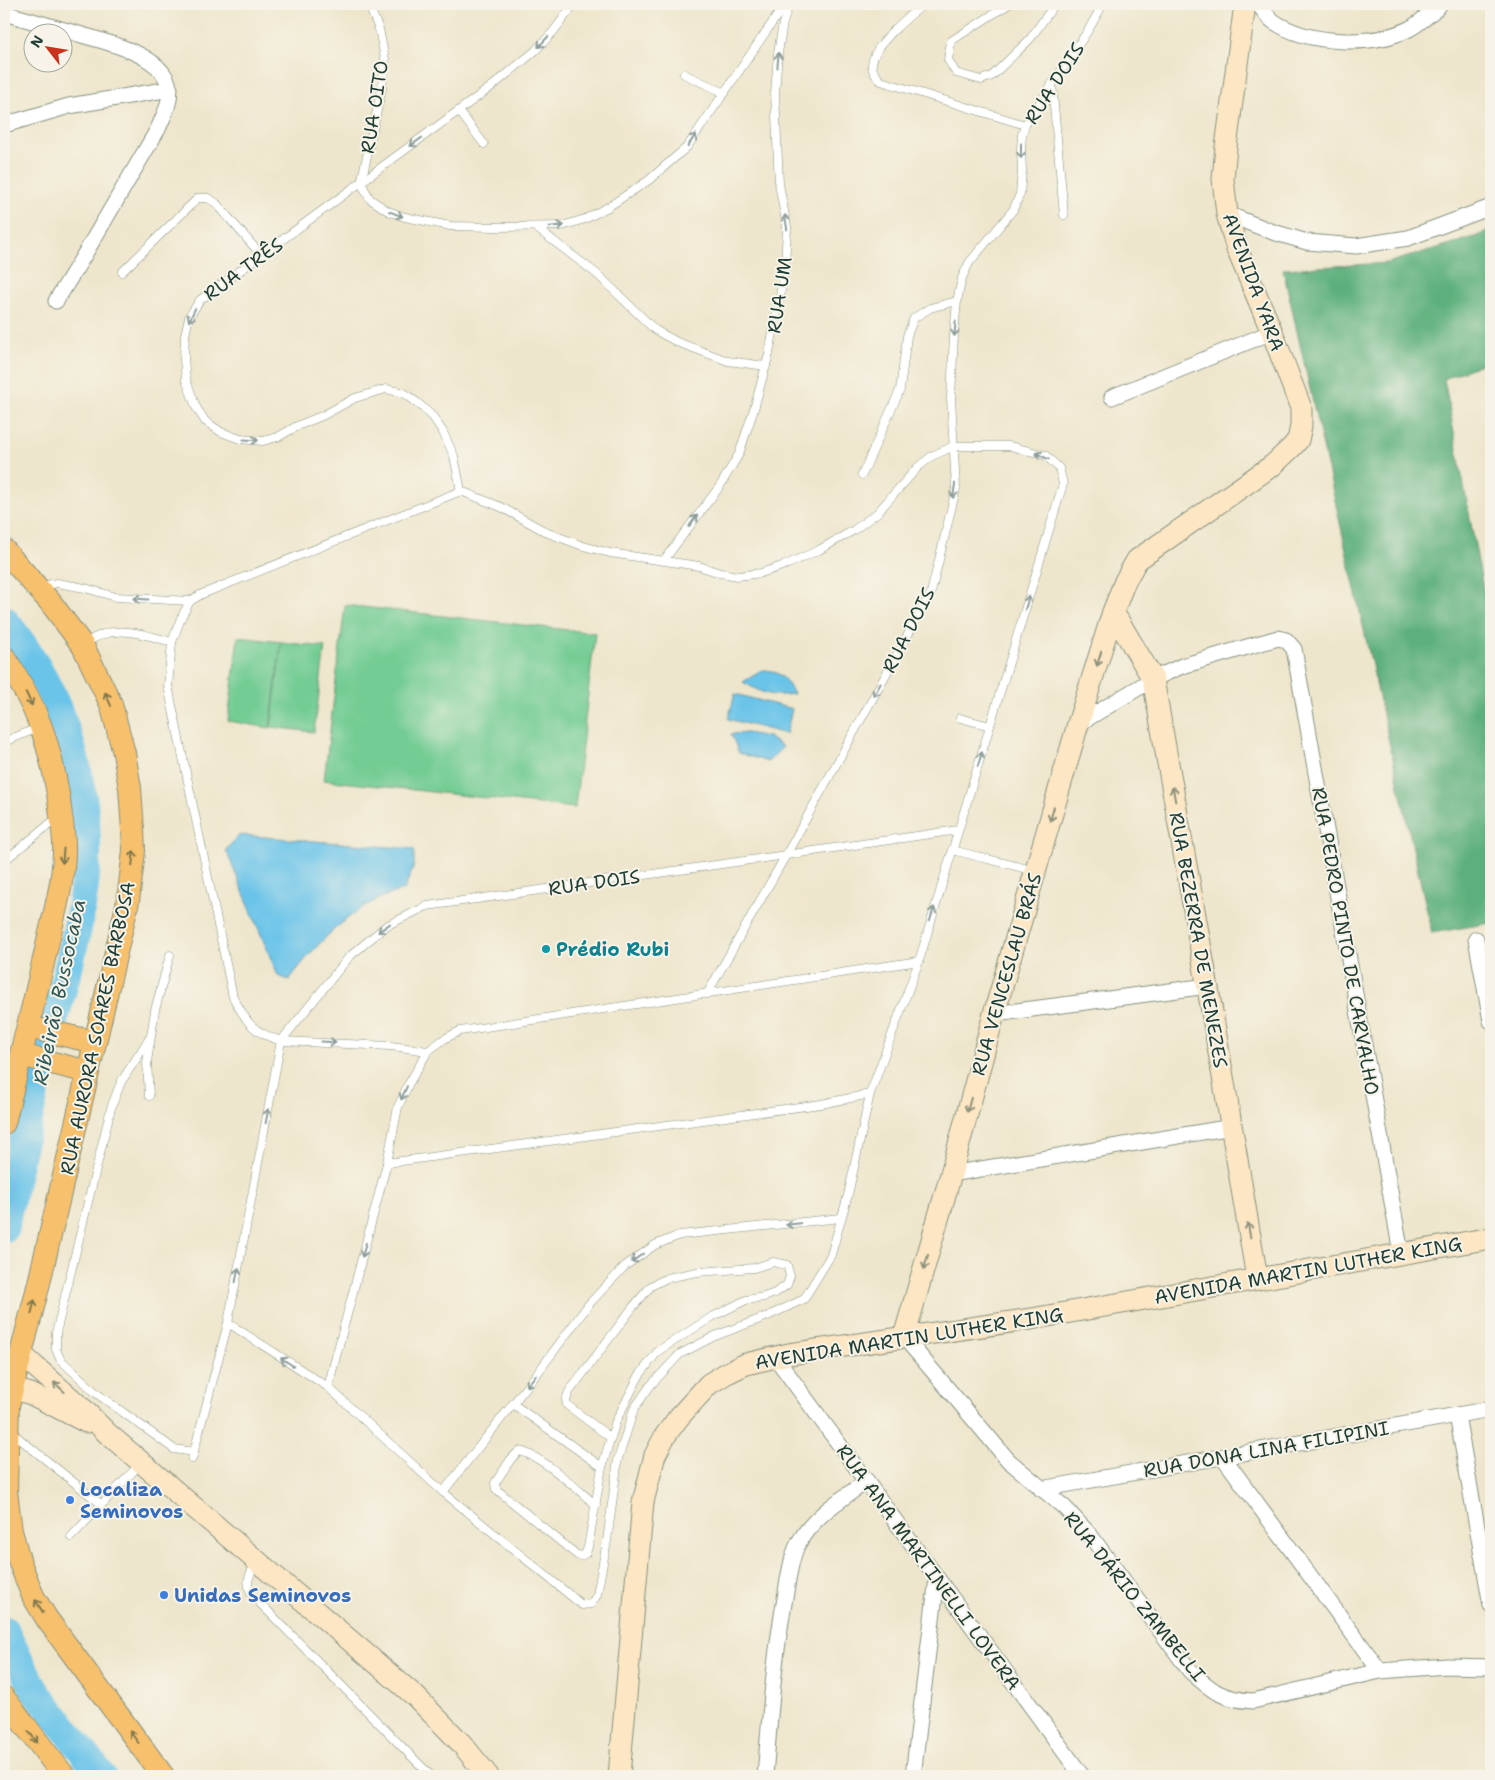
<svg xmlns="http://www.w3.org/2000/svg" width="1495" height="1780" font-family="'Shantell Sans',sans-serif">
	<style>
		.green { fill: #72cc93; stroke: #488464 }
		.forest { fill: #5db07d; stroke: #3e7658 }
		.water { fill: #6bc4e9; stroke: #45808e }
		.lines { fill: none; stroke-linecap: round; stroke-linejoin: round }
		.river { stroke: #6bc4e9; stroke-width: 29 }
		.lane-casing { stroke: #869280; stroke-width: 9 }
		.street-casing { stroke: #869280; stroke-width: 17 }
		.secondary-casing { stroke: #869280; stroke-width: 23 }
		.primary-casing { stroke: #869280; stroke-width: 24 }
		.lane { stroke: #fff; stroke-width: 8 }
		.street { stroke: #fff; stroke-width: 15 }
		.secondary { stroke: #fce6c4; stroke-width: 21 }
		.primary { stroke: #f7c06c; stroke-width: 22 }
		.oneway { stroke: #8f9e9a }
		.oneway2 { stroke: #8e927c }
		.oneway3 { stroke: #80784d }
		.culture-dot { fill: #0f9aa8; stroke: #f7f3e8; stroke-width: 2 }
		.shop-dot { fill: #3f7fe0; stroke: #f7f3e8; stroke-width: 2 }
		.labels { text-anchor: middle; stroke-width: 4; stroke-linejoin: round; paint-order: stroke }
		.street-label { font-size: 19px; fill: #1f3d34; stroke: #f7f3e8 }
		.culture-label { font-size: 19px; font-weight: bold; fill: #0d838f; stroke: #f7f3e8; text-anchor: start }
		.shop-label { font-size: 19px; font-weight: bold; fill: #366cbe; stroke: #f7f3e8; text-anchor: start }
		.water-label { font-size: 20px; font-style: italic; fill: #2e5858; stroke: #f7f3e8 }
	</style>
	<rect width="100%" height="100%" fill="#f7f3e8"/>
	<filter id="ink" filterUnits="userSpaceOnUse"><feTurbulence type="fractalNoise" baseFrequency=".02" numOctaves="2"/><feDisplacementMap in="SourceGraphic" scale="10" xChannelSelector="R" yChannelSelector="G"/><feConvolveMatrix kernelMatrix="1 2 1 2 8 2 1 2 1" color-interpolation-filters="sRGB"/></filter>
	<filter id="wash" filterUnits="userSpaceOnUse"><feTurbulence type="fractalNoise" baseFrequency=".0096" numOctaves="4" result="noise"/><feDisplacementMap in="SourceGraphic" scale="20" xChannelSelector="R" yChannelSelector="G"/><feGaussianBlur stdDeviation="1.12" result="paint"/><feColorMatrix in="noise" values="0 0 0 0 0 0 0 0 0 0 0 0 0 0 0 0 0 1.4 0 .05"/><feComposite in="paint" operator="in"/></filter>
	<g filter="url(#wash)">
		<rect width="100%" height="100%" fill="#eee6cc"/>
		<g class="green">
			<path d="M345,605L595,633L575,808L324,780Z"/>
			<path d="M238,637L325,647L314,732L271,727L281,645L270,728L228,721Z"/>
		</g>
		<path class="forest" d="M1491,228V360L1444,379L1491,631V923L1432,933L1283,269L1387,263L1481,235Z"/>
		<g class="water">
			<path d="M763,670C780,670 786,680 794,694C770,697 764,694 743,682Z"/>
			<path d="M735,694L792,709L786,734L728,719Z"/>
			<path d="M747,733L768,737L783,747L768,762L739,753L731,734Z"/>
			<path d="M239,835L414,849V866L404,890C355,902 318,942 289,980L278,976L226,850Z"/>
		</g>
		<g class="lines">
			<g class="river">
				<path d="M4,620C64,692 96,796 84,889C77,945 59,1000 44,1055C29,1112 17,1170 4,1228"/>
				<path d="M4,1630L34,1689L102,1776"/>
			</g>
		</g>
	</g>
	<g filter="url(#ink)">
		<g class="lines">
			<defs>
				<g id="lane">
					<path d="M368,4L379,29L385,59L382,88L361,183L370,199L388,211L405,217L450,226L496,227L562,226L585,219L608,207L649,180L687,147L785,4"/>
					<path d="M924,4C910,15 872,46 872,65C872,72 877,77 881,81L1025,125"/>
					<path d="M1009,4L951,41L948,60L956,73L981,80L992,76L1030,39L1055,4"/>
					<path d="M684,74L725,93"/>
					<path d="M1052,84L1064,215"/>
					<path d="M459,111L484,144"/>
					<path d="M535,227L597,274L655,330L677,342L728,361L766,366"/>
					<path d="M122,272L198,198H208L216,203L261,255"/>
					<path d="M862,475L900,390L907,336L914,318L930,308L957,301"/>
					<path d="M461,491L454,456L443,432L433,417L419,404L404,393L386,389L355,398L324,415L297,426L278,437L263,441L240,439L221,432L205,421L196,407L186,380L184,359L185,335L189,317L200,300L495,84L535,51L553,32L574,4"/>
					<path d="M664,560L720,486L739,454L754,409L769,354L785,269L787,227L779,184L775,93L778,53L783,23L789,4"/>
					<path d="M42,586L57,583L85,588L116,597L190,601"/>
					<path d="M85,644C112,623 141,633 172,642"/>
					<path d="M960,718L990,726"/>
					<path d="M4,742L40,727"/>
					<path d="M952,850L1035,871"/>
					<path d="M4,861L57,818"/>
					<path d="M707,994L786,855L958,830"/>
					<path d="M151,1036L121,1082L111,1108L56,1333V1349L60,1359L96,1393L174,1449L194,1452"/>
					<path d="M149,1096L147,1062L155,1010L170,955"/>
					<path d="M387,1163L821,1104L870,1094L919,961L1063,484L1059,468L1045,455L1010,446H954L932,456L918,467L877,513L854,530L819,550L788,564L761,573L738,576L720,573L699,566L610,553L583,546L548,533L501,507L461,491L202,594L190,601L181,618L172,642L168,686L233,997C247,1023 252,1032 281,1041L391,1046L428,1051"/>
					<path d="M228,1323L328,1387L443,1492L582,1605L591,1604L597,1595L607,1541L618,1459L634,1409L650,1386L680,1354L715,1336L768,1316L804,1299L831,1255L848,1195L870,1094"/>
					<path d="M328,1387L387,1163L398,1107L408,1085L428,1051L444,1039L460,1031L919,961"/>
					<path d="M513,1404L602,1467L588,1547L586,1553L581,1556L577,1555L496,1489L495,1483L511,1459L519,1451C541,1455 578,1490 596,1505"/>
					<path d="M11,1432L101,1504"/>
					<path d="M192,1459L228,1323L281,1041L349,957L386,926L427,906L786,855L931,593L956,489L951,398L954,334L957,301L962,278L969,263L1013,210L1020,194L1022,171L1021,149L1022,135L1025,125L1089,29L1103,4"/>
					<path d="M602,1467L616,1421L639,1376L658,1351L712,1317L746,1300L764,1297L775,1293L787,1285L790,1276L787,1265L773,1262L754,1268L697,1272L667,1278L651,1286L633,1307L569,1392L566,1400L567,1405L611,1438"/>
					<path d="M443,1492L539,1371L589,1304L625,1266L655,1245L680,1235L841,1218"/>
					<path d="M71,1537L140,1464"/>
					<path d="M256,1563C249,1576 245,1581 252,1595L431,1776"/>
				</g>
				<g id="street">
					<path d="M1258,4C1263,9 1267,17 1273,21C1308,45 1372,47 1409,29C1419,24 1428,15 1437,8L1440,4"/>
					<path d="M4,13C32,21 61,29 89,37C109,43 132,49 150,61C159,67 168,77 169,88C172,101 163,117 158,129L83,257L56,301"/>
					<path d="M4,125L69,106L170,89"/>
					<path d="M1227,214L1273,232L1307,242L1356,246L1408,238L1491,207"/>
					<path d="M1112,397L1272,332"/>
					<path d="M1078,724L1153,679L1182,666L1278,638L1286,640L1294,649L1401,1253"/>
					<path d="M1476,939L1491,1021"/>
					<path d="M994,1014L1208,986"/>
					<path d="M951,1174L1232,1127"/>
					<path d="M904,1337L1008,1460L1065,1508L1090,1535L1190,1671C1213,1692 1222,1699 1253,1701L1380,1671L1447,1666L1491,1667"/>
					<path d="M776,1358L1082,1776"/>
					<path d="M1457,1415L1491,1605"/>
					<path d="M1223,1457L1380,1671"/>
					<path d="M1041,1489L1491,1409"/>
					<path d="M765,1776C770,1716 774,1657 785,1598C788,1581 790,1561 797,1546C811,1517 842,1499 867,1481"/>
					<path d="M913,1776L937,1578"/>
				</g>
				<g id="secondary">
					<path d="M1113,612L1153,679L1209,994L1257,1278"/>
					<path d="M904,1337L951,1174L994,1014L1078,724L1113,612L1125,581L1137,560L1273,465L1292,447L1298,440L1301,426V408L1272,332L1237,249L1227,214L1223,179L1226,147L1245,4"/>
					<path d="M21,1354L83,1409L107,1433L415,1696L461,1743L488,1776"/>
					<path d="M4,1386L31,1394L86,1422"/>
					<path d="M619,1776L643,1502L655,1455L665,1436L679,1417L709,1384L727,1373L746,1364L789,1354L1031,1319L1491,1238"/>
				</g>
				<g id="primary">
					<path d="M4,550L51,603L83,646L111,704L124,753L130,788L133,830L134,851L128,901L38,1287L8,1405L6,1491L11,1531L20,1563L33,1596L47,1619L163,1776"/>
					<path d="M4,657C37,705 50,744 59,800C61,817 65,836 64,853C63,886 53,918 46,950C33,1008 18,1065 4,1123"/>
					<path d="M28,1027L95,1042"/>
					<path d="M21,1055L88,1072"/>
					<path d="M4,1698L64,1776"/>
				</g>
			</defs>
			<use href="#lane" class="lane-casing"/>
			<use href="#street" class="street-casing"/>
			<use href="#secondary" class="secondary-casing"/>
			<use href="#primary" class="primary-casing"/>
			<use href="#lane" class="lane"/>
			<use href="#street" class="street"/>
			<use href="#secondary" class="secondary"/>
			<use href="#primary" class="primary"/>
		</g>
		<defs><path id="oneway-shaft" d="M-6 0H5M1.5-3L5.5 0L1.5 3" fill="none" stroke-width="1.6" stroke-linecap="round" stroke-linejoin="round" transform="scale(1.25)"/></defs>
		<g class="oneway">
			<use href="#oneway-shaft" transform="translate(543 42) rotate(133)"/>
			<use href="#oneway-shaft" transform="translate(778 60) rotate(-85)"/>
			<use href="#oneway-shaft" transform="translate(692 140) rotate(-55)"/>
			<use href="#oneway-shaft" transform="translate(416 142) rotate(144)"/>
			<use href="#oneway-shaft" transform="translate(1021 151) rotate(90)"/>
			<use href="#oneway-shaft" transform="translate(396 214) rotate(21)"/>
			<use href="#oneway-shaft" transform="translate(786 222) rotate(-99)"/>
			<use href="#oneway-shaft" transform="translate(557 226) rotate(-6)"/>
			<use href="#oneway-shaft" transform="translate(192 315) rotate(116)"/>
			<use href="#oneway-shaft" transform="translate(955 329) rotate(95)"/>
			<use href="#oneway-shaft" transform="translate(251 440) rotate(3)"/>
			<use href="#oneway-shaft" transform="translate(1042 456) rotate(-154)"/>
			<use href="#oneway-shaft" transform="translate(954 491) rotate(98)"/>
			<use href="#oneway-shaft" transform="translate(693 521) rotate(-54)"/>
			<use href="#oneway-shaft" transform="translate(141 599) rotate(-177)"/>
			<use href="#oneway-shaft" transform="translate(1027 603) rotate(-73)"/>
			<use href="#oneway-shaft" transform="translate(877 690) rotate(119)"/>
			<use href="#oneway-shaft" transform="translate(980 759) rotate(-73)"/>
			<use href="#oneway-shaft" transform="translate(932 914) rotate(-73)"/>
			<use href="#oneway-shaft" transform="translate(384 928) rotate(144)"/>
			<use href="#oneway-shaft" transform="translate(329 1042) rotate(3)"/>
			<use href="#oneway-shaft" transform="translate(404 1093) rotate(114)"/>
			<use href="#oneway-shaft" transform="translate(267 1116) rotate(-79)"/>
			<use href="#oneway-shaft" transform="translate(793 1224) rotate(174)"/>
			<use href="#oneway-shaft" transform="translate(364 1250) rotate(105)"/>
			<use href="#oneway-shaft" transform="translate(637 1258) rotate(145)"/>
			<use href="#oneway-shaft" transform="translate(237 1275) rotate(-79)"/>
			<use href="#oneway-shaft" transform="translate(287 1362) rotate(-148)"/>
			<use href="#oneway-shaft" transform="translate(531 1381) rotate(128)"/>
		</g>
		<g class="oneway2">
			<use href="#oneway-shaft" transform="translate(1099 659) rotate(107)"/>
			<use href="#oneway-shaft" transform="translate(1174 794) rotate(-100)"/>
			<use href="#oneway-shaft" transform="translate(1052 814) rotate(106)"/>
			<use href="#oneway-shaft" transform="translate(969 1105) rotate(105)"/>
			<use href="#oneway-shaft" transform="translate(1249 1230) rotate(-100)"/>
			<use href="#oneway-shaft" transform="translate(926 1262) rotate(106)"/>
			<use href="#oneway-shaft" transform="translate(59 1387) rotate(-138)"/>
		</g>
		<g class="oneway3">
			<use href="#oneway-shaft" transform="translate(29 699) rotate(65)"/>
			<use href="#oneway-shaft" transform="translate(108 699) rotate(-114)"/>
			<use href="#oneway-shaft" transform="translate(63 856) rotate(94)"/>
			<use href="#oneway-shaft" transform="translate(133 858) rotate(-84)"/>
			<use href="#oneway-shaft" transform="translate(33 1307) rotate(-76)"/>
			<use href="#oneway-shaft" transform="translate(39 1606) rotate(-122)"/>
			<use href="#oneway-shaft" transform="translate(33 1737) rotate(52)"/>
			<use href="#oneway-shaft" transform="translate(134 1737) rotate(-127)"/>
		</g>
	</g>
	<circle class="culture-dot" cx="546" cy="949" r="5"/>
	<g class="shop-dot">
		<circle cx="70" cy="1500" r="5"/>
		<circle cx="164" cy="1595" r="5"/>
	</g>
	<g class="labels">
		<g class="street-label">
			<text transform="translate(1054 83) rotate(-57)" y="7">RUA DOIS</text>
			<text transform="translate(374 107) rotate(-81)" y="7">RUA OITO</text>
			<text transform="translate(243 269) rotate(-36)" y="7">RUA TRÊS</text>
			<text transform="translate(1254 282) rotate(70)" y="7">AVENIDA YARA</text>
			<text transform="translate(779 295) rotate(-81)" y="7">RUA UM</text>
			<text transform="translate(908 630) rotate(-63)" y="7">RUA DOIS</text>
			<text transform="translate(594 882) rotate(-8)" y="7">RUA DOIS</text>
			<text transform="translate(1199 940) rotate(80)" y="7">RUA BEZERRA DE MENEZES</text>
			<text transform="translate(1346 941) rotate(80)" y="7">RUA PEDRO PINTO DE CARVALHO</text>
			<text transform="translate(1006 974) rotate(-74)" y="7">RUA VENCESLAU BRÁS</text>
			<text transform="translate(97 1028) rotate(-78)" y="7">RUA AURORA SOARES BARBOSA</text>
			<text transform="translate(1308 1270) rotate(-10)" y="7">AVENIDA MARTIN LUTHER KING</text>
			<text transform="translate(909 1338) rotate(-9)" y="7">AVENIDA MARTIN LUTHER KING</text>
			<text transform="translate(1266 1449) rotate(-10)" y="7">RUA DONA LINA FILIPINI</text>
			<text transform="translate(929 1567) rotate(54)" y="7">RUA ANA MARTINELLI LOVERA</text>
			<text transform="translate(1135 1596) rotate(51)" y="7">RUA DÁRIO ZAMBELLI</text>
		</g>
		<g class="culture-label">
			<text x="556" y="956">Prédio Rubi</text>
		</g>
		<g class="shop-label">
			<text x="80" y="1496">Localiza<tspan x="80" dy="22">Seminovos</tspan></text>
			<text x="174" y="1602">Unidas Seminovos</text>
		</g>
		<g class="water-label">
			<text transform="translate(59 992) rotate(-78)" y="7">Ribeirão Bussocaba</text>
		</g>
	</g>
	<rect width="1495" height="1780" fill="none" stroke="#f7f3e8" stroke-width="20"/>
	<g transform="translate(48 48) rotate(301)"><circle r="24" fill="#f7f3e8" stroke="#a1aaa0"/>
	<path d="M0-4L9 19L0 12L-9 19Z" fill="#c8321e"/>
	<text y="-8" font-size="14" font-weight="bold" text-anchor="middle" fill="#1f3d34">N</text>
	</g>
</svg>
